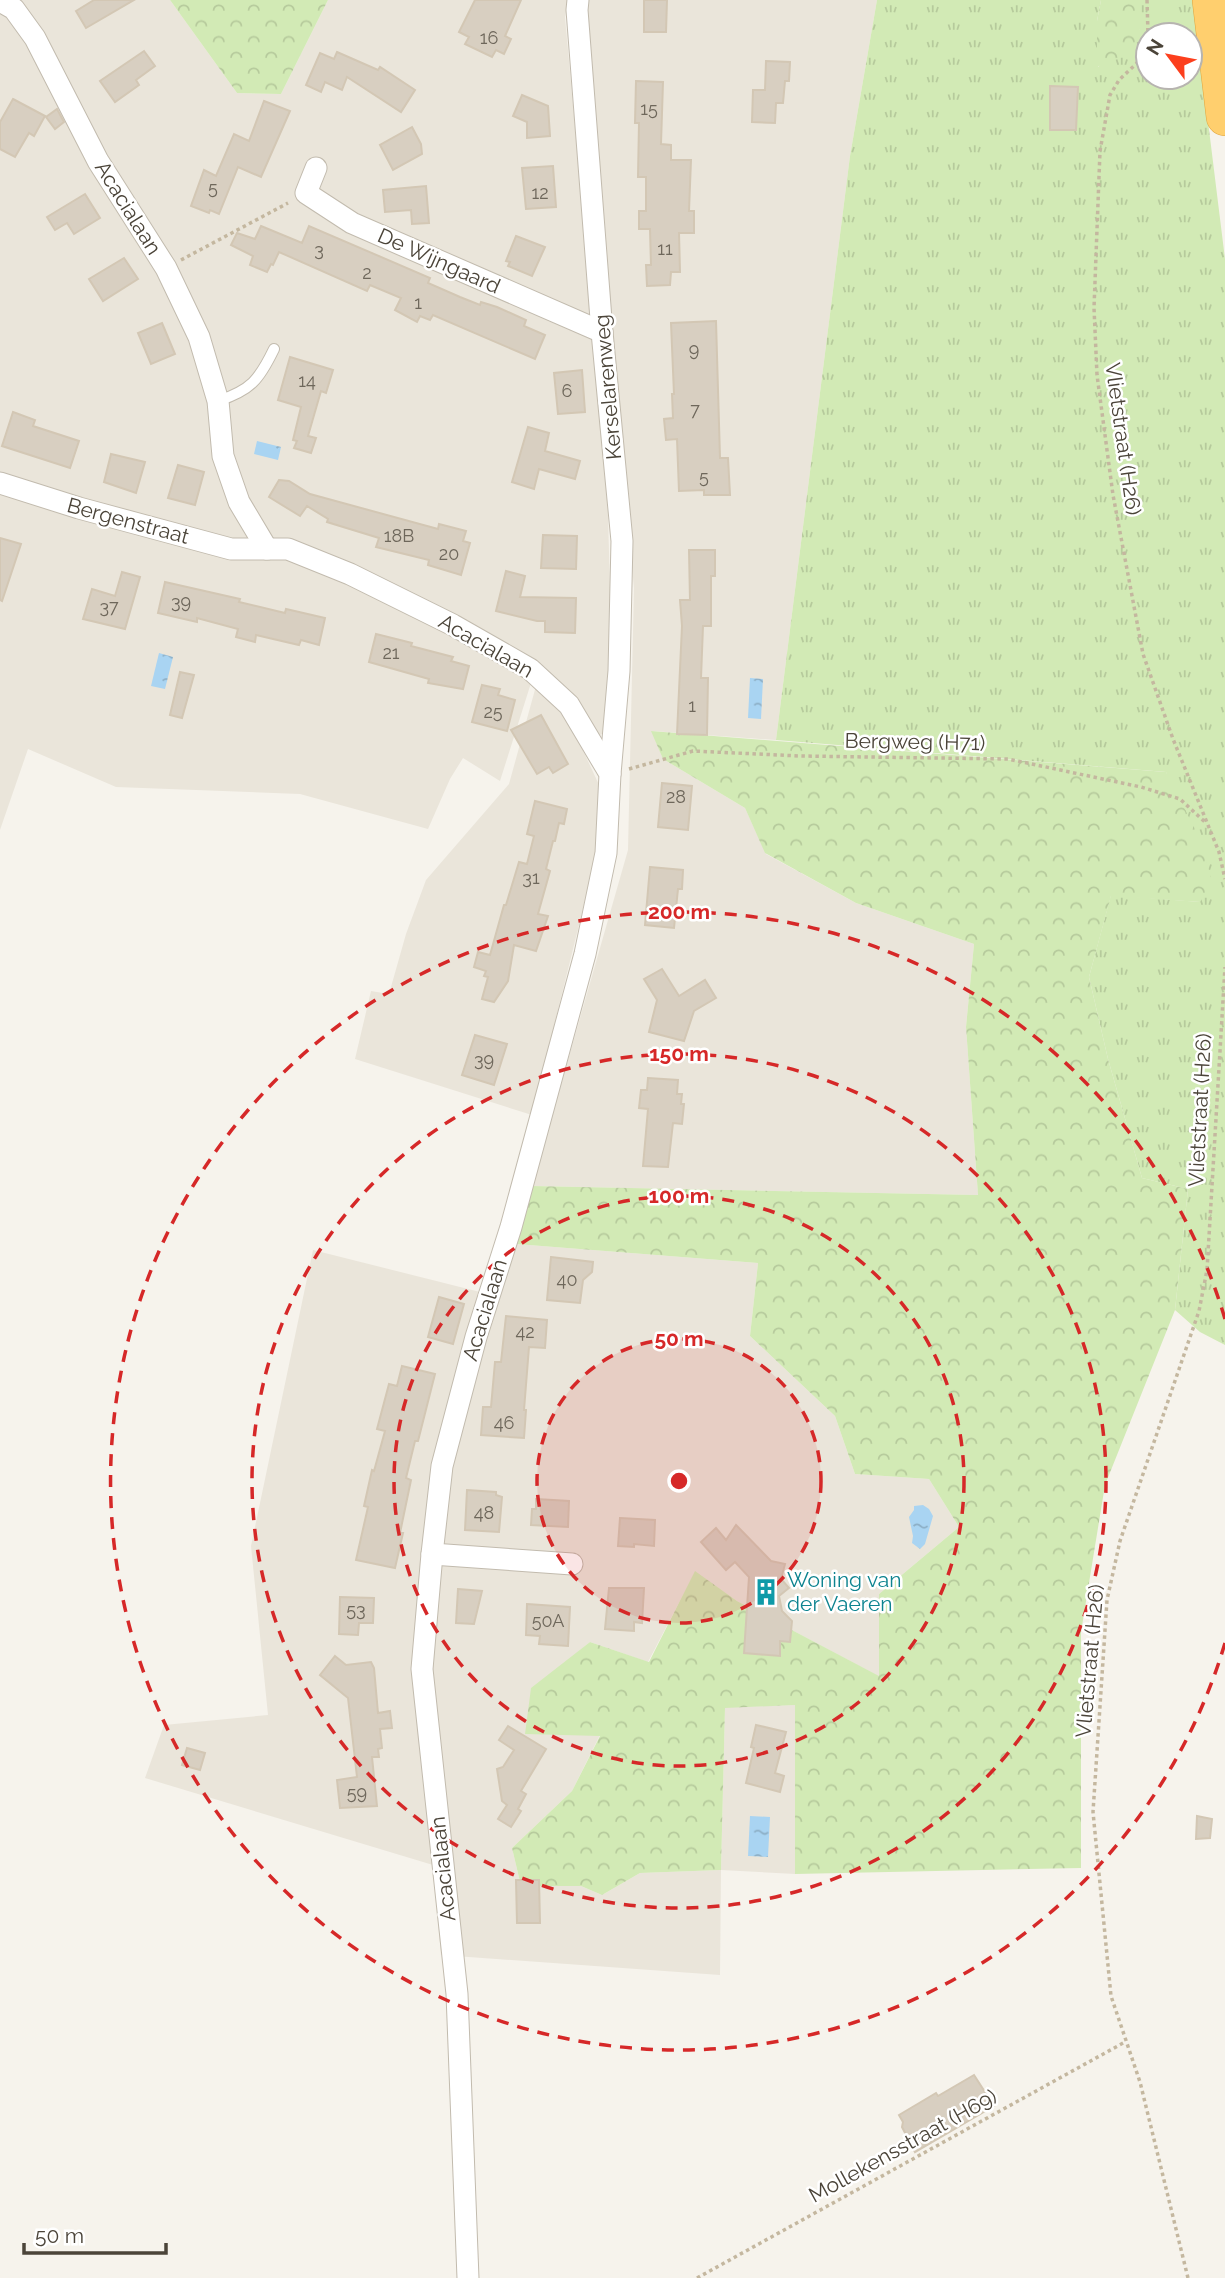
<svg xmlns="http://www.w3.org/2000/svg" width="1225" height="2278" font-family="Raleway,sans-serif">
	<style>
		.residential { fill: #eae5da }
		.grass { fill: url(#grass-tufts); fill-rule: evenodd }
		.forest { fill: url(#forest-crowns) }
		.water { fill: url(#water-ripples) }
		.building { fill: #d8cfc1; stroke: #d3c7b4; stroke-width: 2 }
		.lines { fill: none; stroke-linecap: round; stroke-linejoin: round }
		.lane-casing { stroke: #c2bbae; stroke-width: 12 }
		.street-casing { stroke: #c2bbae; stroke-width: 23 }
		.highway-casing { stroke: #e0a43c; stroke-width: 38 }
		.path { stroke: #c4b79f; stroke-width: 3.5; stroke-dasharray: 3.5 3.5; stroke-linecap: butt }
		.lane { stroke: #fff; stroke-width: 10 }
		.street { stroke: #fff; stroke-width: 21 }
		.highway { stroke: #ffcf6e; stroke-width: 37 }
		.ring { fill: none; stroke: #d62828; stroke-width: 3.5; stroke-dasharray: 12 9 }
		.labels { text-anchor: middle; stroke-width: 5; stroke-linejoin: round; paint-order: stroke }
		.number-label { font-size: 18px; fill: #6e675b }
		.street-label { font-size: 21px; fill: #4b4439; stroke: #fff }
		.culture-label { font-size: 21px; fill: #0d838f; stroke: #fff; text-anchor: start }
		.centre { fill: #d62828; stroke: #fff; stroke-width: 3.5 }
		.ring-label { font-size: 21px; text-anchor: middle; font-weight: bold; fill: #d62828; stroke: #fff; stroke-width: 5; stroke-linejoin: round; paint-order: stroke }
	</style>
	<defs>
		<pattern id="grass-tufts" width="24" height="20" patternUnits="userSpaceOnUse" patternTransform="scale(1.75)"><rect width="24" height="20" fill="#d2eab5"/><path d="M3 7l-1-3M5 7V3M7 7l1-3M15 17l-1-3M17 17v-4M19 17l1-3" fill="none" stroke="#b6ca9c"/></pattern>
		<pattern id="forest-crowns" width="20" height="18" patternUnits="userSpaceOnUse" patternTransform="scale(1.75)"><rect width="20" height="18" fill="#d2eab5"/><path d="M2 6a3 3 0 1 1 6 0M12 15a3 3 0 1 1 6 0" fill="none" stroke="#b6ca9c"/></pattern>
		<pattern id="water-ripples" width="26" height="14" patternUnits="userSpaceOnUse" patternTransform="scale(1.75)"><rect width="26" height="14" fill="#a9d4f2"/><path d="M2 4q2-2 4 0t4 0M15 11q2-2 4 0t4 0" fill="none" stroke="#8caec5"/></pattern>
	</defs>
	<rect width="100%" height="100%" fill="#f6f3ec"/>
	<g class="residential">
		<path d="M0,0H170L237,93L281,94L328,0H568L565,17L607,480L610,588V730L600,735L537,664L500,781L463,758L450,779L428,829L300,794L116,787L28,749L0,830Z"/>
		<path d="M585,0H877L850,156L776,740L652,731L663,759L745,808L766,854L856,903L974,944L966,1027L978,1195L532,1186L628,850L634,588L594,173Z"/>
		<path d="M536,686L568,718L600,787L597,852L532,1115L355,1059L371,991L389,994L406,934L426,880L509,784Z"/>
		<path d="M516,1244L758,1263L750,1336L835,1416L855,1474L929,1479L959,1527L879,1594L880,1677L737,1601L695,1572L648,1662L590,1642L566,1662L600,1735L572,1791L512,1848L521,1886H581L602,1895L640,1873L721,1870L725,1707L795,1705V1874L721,1870L720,1975L441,1955L433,1865L145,1778L164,1725L268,1715L251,1546L313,1250L480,1292Z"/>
	</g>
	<path class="grass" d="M877,0H1101L1097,21L1098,67L1140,29V0H1193L1225,259V1345L1200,1332L1175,1310L1188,1189L1142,1178L1108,1059L1089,977L1111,895L1200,902L1166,772L776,740L850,156ZM1148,35H1190V77H1148Z"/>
	<g class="forest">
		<path d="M170,0H328L281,94L237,93Z"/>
		<path d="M1101,0H1140V29L1134,52L1097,67V21Z"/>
		<path d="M651,731L1166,772L1202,843L1212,883L1200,902L1111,896L1089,977L1108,1059L1142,1178L1188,1189L1175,1310L1105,1485L1081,1632V1868L795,1874V1705L725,1708L721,1870L640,1873L602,1895L581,1886H521L512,1848L572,1791L600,1736L525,1734L531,1688L590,1642L649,1662L695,1571L737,1601L879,1676V1594L959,1527L929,1479L855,1474L835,1416L750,1336L758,1263L516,1244L532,1186L978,1195L966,1027L974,944L856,903L765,853L745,808L663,759Z"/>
	</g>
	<g class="water">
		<path d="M257,441L281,447L278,460L254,454Z"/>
		<path d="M159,653L173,657L165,689L151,686Z"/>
		<path d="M750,678L763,679L761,719L748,718Z"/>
		<path d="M923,1505L929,1509L933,1516L925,1544L920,1549L912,1543L913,1536L909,1517L914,1510V1506Z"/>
		<path d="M750,1816L770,1817L768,1857L748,1856Z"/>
	</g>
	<g class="building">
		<path d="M94,0H134L86,28L76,11Z"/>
		<path d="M475,0H521L505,36L511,39L504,54L496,50L492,57L465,44L469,37L459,32Z"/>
		<path d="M644,0H667L666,32H644Z"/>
		<path d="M144,51L155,66L136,80L139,85L115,102L100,81Z"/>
		<path d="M337,52L378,70L380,67L415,90L401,112L347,77L342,90L325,82L321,92L306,85L320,53L334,59Z"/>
		<path d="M766,61L790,62L789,81H785L783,103H776L775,123L752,122L753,90H765Z"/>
		<path d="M636,81L663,82L661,144L671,145V160H691L689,211H694V233H679L680,272H671L670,285L647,286L646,265H651L650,229H639V211H646V177H638L639,123H635Z"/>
		<path d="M1050,86L1078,87L1076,130H1050Z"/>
		<path d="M522,95L548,106L550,136L527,138V122L513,116Z"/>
		<path d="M13,99L45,116L34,136L29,133L15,157L0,149V122Z"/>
		<path d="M264,101L290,111L261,177L238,167L219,214L210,210L209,213L191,206L204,170L216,176L234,134L249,141Z"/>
		<path d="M57,109L64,122L55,129L46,117Z"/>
		<path d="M412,127L421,144L422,154L393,170L380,145Z"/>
		<path d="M553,166L556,207L526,209L522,168Z"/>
		<path d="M426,186L429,223L412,224L411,210L385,212L383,190Z"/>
		<path d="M85,194L100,218L74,234L67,223L55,230L47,217Z"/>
		<path d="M261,226L302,243L309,226L430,278L428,283L460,297L480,305L481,302L497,307L526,320L524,326L545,335L535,359L433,315L430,320L420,316L417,322L395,310L401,298L370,285L367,291L279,252L273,265L271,264L267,272L250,265L253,256L231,245L237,233L255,239Z"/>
		<path d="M516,236L545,247L532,276L508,266L510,262L506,261Z"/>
		<path d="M124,258L138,279L103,301L89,279Z"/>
		<path d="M716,321L720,458H728L730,495H704V490L679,491L677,439L666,440L664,419L673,418L672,394H674L671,323Z"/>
		<path d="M162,323L175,354L151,364L138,333Z"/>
		<path d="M290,357L333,370L326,393L321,391L308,436L316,438L311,453L294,448L297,441L293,440L301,407L278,400Z"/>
		<path d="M582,370L585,412L558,414L554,373Z"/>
		<path d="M13,412L35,420L33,426L79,441L70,468L2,446Z"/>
		<path d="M528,427L549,433L545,451L580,461L575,479L539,469L534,489L512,482Z"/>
		<path d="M111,454L145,462L136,493L104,482Z"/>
		<path d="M178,465L204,472L195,505L168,498Z"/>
		<path d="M279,480L289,481L310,494L438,529L439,524L466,531L463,541L470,543L461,575L428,565L429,560L376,547L379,538L327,522L328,519L307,506L300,516L269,497Z"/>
		<path d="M543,535L577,536L576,569L541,568Z"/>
		<path d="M0,538L21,544L2,601L0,600Z"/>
		<path d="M689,550H715V576H711V626H703L701,678H708L707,735L677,734L682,626L680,600H690Z"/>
		<path d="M506,571L525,576L520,597L576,598L575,633L545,632V621H537L496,611Z"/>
		<path d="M122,572L140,577L125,629L83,619L92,589L115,596Z"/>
		<path d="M165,582L240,599L239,602L285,613L286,609L325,618L319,645L301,640L299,645L256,635L255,642L236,637L238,629L197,618V622L158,613Z"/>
		<path d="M376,634L412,643L411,646L453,657L451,661L469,666L463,689L428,683L429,679L369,662Z"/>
		<path d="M180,672L194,675L182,718L170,715Z"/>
		<path d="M482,685L500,689L498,695L515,700L507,731L472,722Z"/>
		<path d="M541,715L568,764L553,773L549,767L537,774L511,730Z"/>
		<path d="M662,783L692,786L688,830L658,827Z"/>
		<path d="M535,801L567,809L564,824L559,823L555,841H553L546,869L550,871L538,914L548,916L536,951L514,945L508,981L494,1002L482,999L488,977L484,976L486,971L474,967L478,952L490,955L504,905H506L519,862L527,864L534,836L527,834Z"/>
		<path d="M650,867L683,870L682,889H678L674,928L645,925Z"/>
		<path d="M662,969L679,996L705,980L716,998L694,1011L684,1041L649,1032L657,1000L644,979Z"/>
		<path d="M475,1035L507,1044L494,1085L462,1075Z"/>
		<path d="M648,1078L678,1080L677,1094H682L681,1104H684L682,1124L673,1123L668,1167L643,1166L648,1109L639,1108L641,1090H647Z"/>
		<path d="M551,1257L593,1262L592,1272L583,1280L580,1303L547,1300Z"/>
		<path d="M439,1297L464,1304L453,1344L428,1337Z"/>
		<path d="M506,1316L547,1320L545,1348L529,1347L524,1410H526L524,1438L481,1435L483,1407H491L495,1362H501Z"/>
		<path d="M402,1366L435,1374L418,1441H415L406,1478L411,1480L400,1533H403L395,1568L356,1560L368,1507L364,1506L372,1470L374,1471L385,1431L377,1429L389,1384L397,1386Z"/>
		<path d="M467,1490L496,1492V1495L502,1497L499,1532L465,1530Z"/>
		<path d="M536,1499L569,1501L568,1527L531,1525L532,1509H536Z"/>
		<path d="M620,1518L655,1520L654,1546L634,1544V1547L618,1546Z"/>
		<path d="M736,1525L771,1561L785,1564L781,1579L789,1588L779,1596L782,1611L792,1621L790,1642L780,1641V1656L744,1653L749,1577L735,1562L726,1570L701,1542L716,1528L726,1540Z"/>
		<path d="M609,1588H644L642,1623L634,1622V1631L605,1629Z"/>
		<path d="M458,1589L482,1591L474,1624L456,1623Z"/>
		<path d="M340,1597L374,1598L373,1623H359L358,1635L339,1634Z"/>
		<path d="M527,1604L570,1607L568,1646L539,1644L540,1636L526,1635Z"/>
		<path d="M335,1656L346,1665L371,1662L374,1668L378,1713L390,1711L392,1728L380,1729L382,1748L378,1749L379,1757H372L377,1806L340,1808L337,1780L357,1777L348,1698L320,1675Z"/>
		<path d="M756,1725L786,1732L775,1773L784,1776L780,1792L746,1783L754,1748L751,1747Z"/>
		<path d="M508,1726L546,1749L521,1791L526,1794L518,1809L521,1811L511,1827L498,1819L507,1805L502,1801L497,1769L503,1767L514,1750L499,1740Z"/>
		<path d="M187,1748L205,1753L200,1770L182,1765Z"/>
		<path d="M1197,1816L1212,1819L1210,1838L1196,1839Z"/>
		<path d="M516,1880H539L540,1923H517Z"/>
		<path d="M974,2075L994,2106L915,2152L902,2127L903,2122L899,2115L936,2093L938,2096Z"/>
	</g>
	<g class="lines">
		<defs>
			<path id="lane" d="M218,401C251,390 259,380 274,349"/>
			<g id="street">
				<path d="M578,0L577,10L602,332L622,541L619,671L610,774"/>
				<path d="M0,1L14,9L35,38L98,161L166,268L199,337L218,401L223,456L239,502L267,549"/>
				<path d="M316,168L306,193L352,223L602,332"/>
				<path d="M0,483L79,508L231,549H288L350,574L453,625L530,669L569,705L610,774L606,853L585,954L511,1227L476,1337L442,1466L432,1554L422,1669L457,1994L468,2278"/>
				<path d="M432,1554L572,1564"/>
			</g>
			<path id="highway" d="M1211,0L1225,117"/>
		</defs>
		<use href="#lane" class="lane-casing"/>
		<use href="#street" class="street-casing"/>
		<use href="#highway" class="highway-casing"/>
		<g class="path">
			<path d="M1147,0L1148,34L1137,63L1119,80L1110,95L1100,151L1094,308L1097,375L1113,495L1143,654L1173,739L1219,852L1225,879"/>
			<path d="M181,260L288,203"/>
			<path d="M629,769L693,751L800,756L1008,759L1141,787L1180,799L1206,823"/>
			<path d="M697,2278L1125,2042"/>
			<path d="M1188,2278L1140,2082L1111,1996L1093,1812L1107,1600L1120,1541L1199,1311L1207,1270L1225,967"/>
		</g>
		<use href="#lane" class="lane"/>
		<use href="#street" class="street"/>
		<use href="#highway" class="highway"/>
	</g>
	<circle cx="679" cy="1481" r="142" fill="#d62828" fill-opacity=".12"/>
	<g class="ring">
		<circle cx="679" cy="1481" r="142"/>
		<circle cx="679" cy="1481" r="285"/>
		<circle cx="679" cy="1481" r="427"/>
		<path d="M1225 1643A569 569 0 1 1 1225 1319"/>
	</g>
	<defs>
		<symbol id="building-bare" viewBox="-9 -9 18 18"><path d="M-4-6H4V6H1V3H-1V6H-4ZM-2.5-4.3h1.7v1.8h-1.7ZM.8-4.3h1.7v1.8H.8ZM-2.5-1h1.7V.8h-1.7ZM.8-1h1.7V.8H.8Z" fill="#0f9aa8" stroke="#fff" stroke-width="2.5" paint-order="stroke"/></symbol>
	</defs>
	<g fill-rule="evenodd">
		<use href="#building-bare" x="747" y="1573" width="38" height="38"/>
	</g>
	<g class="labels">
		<g class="number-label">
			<text x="489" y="44">16</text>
			<text x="649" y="115">15</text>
			<text x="213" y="194">5</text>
			<text x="540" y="199">12</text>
			<text x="665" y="255">11</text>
			<text x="319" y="256">3</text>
			<text x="367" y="279">2</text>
			<text x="418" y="309">1</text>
			<text x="694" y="356">9</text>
			<text x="307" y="387">14</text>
			<text x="567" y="397">6</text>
			<text x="695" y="416">7</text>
			<text x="704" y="483">5</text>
			<text x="399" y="542">18B</text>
			<text x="449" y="560">20</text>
			<text x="181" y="608">39</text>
			<text x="109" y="613">37</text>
			<text x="391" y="659">21</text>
			<text x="692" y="712">1</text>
			<text x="493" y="718">25</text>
			<text x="676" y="803">28</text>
			<text x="531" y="884">31</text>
			<text x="484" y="1066">39</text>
			<text x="567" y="1286">40</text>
			<text x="525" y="1338">42</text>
			<text x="504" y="1429">46</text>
			<text x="484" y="1519">48</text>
			<text x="356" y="1616">53</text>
			<text x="548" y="1627">50A</text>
			<text x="357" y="1799">59</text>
		</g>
		<g class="street-label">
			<text transform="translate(128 208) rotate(58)" y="7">Acacialaan</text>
			<text transform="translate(439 261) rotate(24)" y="7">De Wijngaard</text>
			<text transform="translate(608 387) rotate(-95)" y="7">Kerselarenweg</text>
			<text transform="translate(1123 439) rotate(82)" y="7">Vlietstraat (H26)</text>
			<text transform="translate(128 521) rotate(15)" y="7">Bergenstraat</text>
			<text transform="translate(486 646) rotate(30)" y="7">Acacialaan</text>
			<text transform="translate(915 742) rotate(1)" y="7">Bergweg (H71)</text>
			<text transform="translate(1200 1110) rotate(-87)" y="7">Vlietstraat (H26)</text>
			<text transform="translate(485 1310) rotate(-73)" y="7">Acacialaan</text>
			<text transform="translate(1090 1661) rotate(-85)" y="7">Vlietstraat (H26)</text>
			<text transform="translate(443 1869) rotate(-96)" y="7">Acacialaan</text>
			<text transform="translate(903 2146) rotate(-29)" y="7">Mollekensstraat (H69)</text>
		</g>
		<g class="culture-label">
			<text x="787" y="1587">Woning van<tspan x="787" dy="24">der Vaeren</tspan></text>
		</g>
	</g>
	<circle cx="679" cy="1481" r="10" class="centre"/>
	<g class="ring-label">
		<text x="679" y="919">200 m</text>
		<text x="679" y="1061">150 m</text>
		<text x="679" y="1203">100 m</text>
		<text x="679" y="1346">50 m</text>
	</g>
	<g transform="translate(1169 56) rotate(302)"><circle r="33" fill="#ffffff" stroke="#b7b4b0" stroke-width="2"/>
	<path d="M0-5L12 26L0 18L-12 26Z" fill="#fc3f1d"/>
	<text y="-10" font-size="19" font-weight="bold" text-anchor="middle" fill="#4b4439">N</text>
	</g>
	<path d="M24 2243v10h142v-10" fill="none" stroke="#4b4439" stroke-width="3.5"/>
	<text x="35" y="2243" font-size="21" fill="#4b4439" stroke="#ffffff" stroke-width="5" paint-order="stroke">50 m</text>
</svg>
